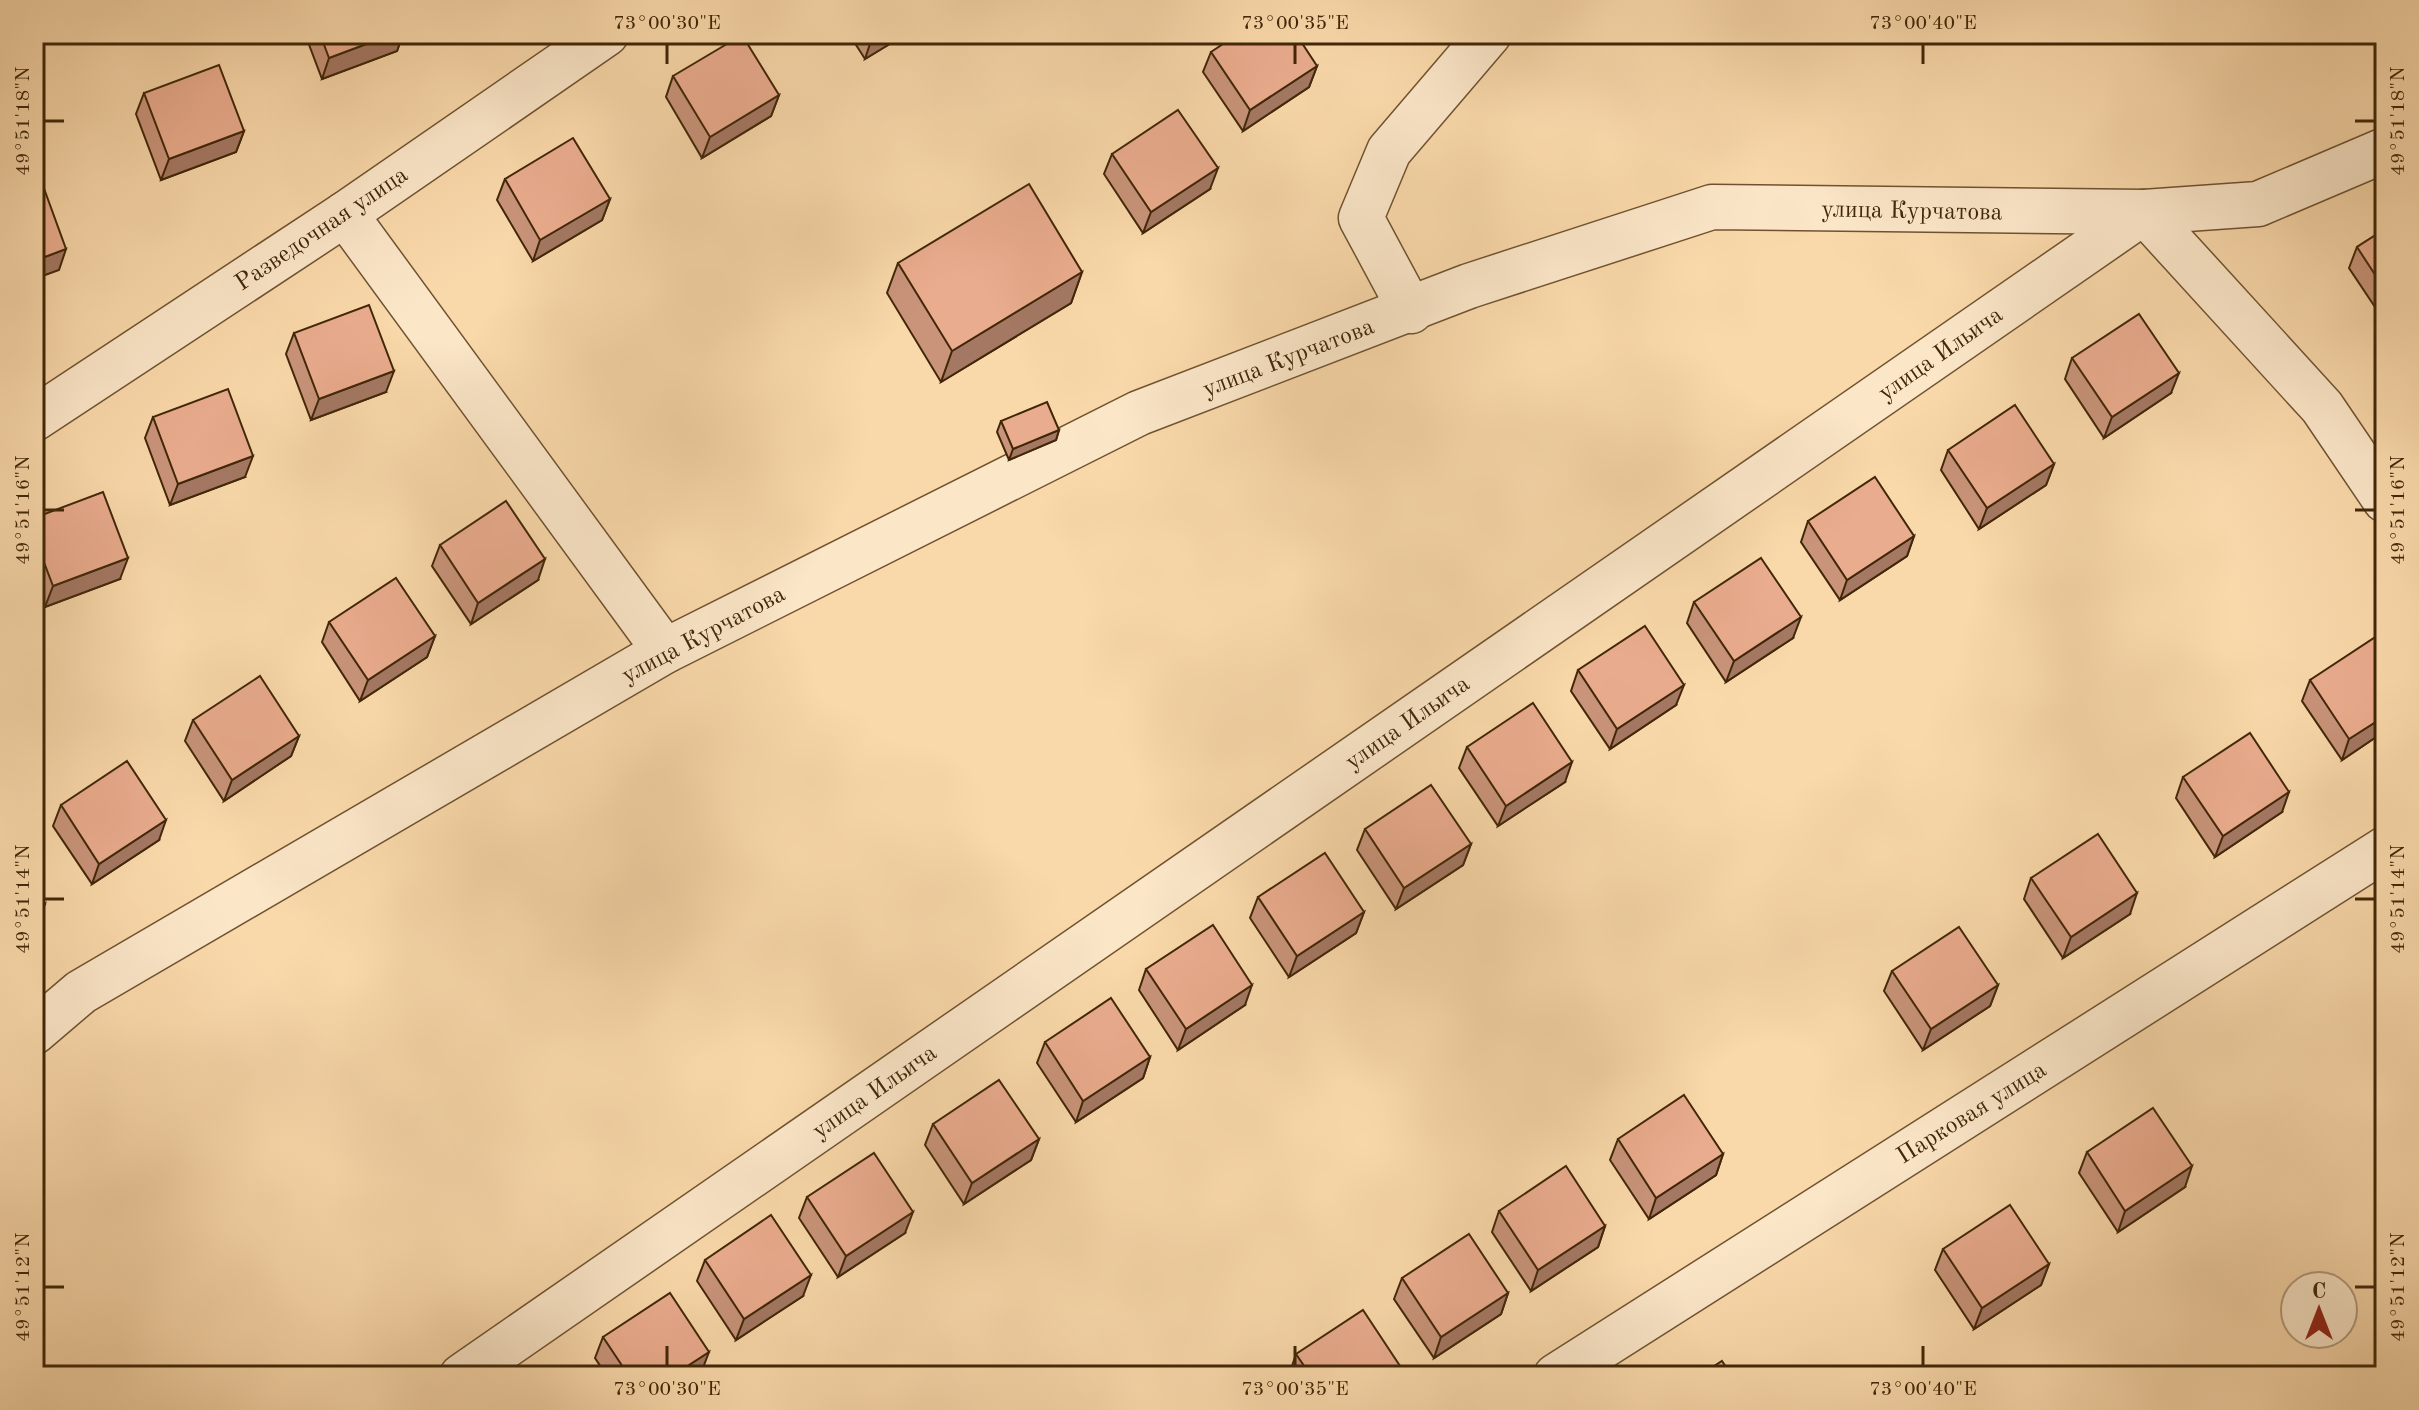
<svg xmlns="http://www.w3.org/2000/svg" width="2419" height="1410" font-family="'Old Standard TT',serif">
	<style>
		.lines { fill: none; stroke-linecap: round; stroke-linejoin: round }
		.minor-casing { stroke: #6f5330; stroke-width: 47 }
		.minor { stroke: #fbe6c8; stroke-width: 44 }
		.wall { fill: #c9947a; stroke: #412708; stroke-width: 2 }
		.shaded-wall { fill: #a47863; stroke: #412708; stroke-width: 2 }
		.building { fill: #eaac8e; stroke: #412708; stroke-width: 2 }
		.ticks { fill: none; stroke: #412708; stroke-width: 3 }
		.labels { text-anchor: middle; stroke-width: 8; stroke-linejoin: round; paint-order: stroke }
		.street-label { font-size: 24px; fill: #412708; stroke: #fbe6c8 }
		.neatline { fill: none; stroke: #412708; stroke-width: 3 }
		.ticks-label { font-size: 20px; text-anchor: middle; fill: #412708 }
	</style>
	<rect width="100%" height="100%" fill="#f9d8aa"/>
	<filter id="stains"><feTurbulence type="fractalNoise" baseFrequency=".0025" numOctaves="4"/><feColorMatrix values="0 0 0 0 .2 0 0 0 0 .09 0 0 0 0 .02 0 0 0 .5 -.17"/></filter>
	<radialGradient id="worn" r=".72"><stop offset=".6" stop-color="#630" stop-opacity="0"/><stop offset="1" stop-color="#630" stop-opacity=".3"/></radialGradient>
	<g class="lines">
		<defs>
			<g id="minor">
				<path d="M2144,212L2322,407L2385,500"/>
				<path d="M345,214L665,651"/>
				<path d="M1411,311L1361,218L1389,151L1489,34"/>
				<path d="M34,419L345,214L606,34"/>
				<path d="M34,1032L81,992L665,651L1139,413L1469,286L1712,207L2144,212L2258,204L2385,150"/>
				<path d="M462,1376L2144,212"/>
				<path d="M1556,1376L2385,849"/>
			</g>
		</defs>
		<use href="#minor" class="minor-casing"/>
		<use href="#minor" class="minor"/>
	</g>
	<g class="wall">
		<path d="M305,34H403L397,51L322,79Z"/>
		<path d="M849,34H906L865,59Z"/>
		<path d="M1211,52L1317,66L1309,87L1243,131L1203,72Z"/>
		<path d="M673,76L779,95L771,116L702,158L666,97Z"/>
		<path d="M144,93L244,131L236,152L161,180L136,114Z"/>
		<path d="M1112,154L1210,189L1143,233L1104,174Z"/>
		<path d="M505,179L610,199L602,220L533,261L497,200Z"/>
		<path d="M2385,229V322L2349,268L2357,247Z"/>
		<path d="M898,263L1082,272L1071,303L941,382L887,293Z"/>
		<path d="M294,333L386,392L311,420L286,354Z"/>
		<path d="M2072,358L2171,393L2104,438L2065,379Z"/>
		<path d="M153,417L245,477L170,505L145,438Z"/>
		<path d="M1001,421L1059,430L1056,440L1009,460L997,432Z"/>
		<path d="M1948,450L2054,464L2046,485L1979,529L1941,470Z"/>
		<path d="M34,518L120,579L45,607L34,577Z"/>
		<path d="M1808,521L1914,536L1907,556L1840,600L1801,542Z"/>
		<path d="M440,545L538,580L471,624L432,566Z"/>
		<path d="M1694,602L1793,638L1726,682L1687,623Z"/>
		<path d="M329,622L435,636L427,657L360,701L322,642Z"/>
		<path d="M2385,648V731L2342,760L2302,701L2310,680Z"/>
		<path d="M1578,670L1676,705L1610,749L1571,691Z"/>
		<path d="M193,720L299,736L291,756L224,801L185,741Z"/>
		<path d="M1467,747L1565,782L1498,826L1459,768Z"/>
		<path d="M2183,777L2282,812L2215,857L2176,798Z"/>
		<path d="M61,805L159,840L92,884L53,826Z"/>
		<path d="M1365,829L1471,844L1463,865L1396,909L1357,850Z"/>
		<path d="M2031,878L2130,914L2063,958L2024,899Z"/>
		<path d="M1258,897L1364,912L1356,933L1289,977L1250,918Z"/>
		<path d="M1146,969L1245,1005L1178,1050L1139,990Z"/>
		<path d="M1892,971L1998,985L1990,1006L1923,1050L1884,991Z"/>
		<path d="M1045,1042L1150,1057L1143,1078L1076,1122L1037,1063Z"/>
		<path d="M933,1124L1039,1139L1031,1160L964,1204L925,1145Z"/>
		<path d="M1618,1139L1723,1154L1716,1175L1649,1219L1610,1160Z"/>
		<path d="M2087,1152L2185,1187L2118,1232L2079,1173Z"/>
		<path d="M807,1197L905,1233L838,1277L799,1218Z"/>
		<path d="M1499,1211L1605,1226L1598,1247L1531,1291L1492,1232Z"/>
		<path d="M1943,1249L2049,1264L2041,1285L1974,1329L1935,1270Z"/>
		<path d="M705,1260L803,1296L736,1340L697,1281Z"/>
		<path d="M1402,1278L1508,1293L1501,1314L1434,1358L1394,1299Z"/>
		<path d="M603,1337L701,1373L696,1376H607L595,1358Z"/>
		<path d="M1296,1354L1402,1369L1400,1376H1290L1289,1375Z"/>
	</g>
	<g class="shaded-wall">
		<path d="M393,34H403L397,51L322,79L329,58Z"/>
		<path d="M879,34H906L865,59L872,38Z"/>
		<path d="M1317,66L1309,87L1243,131L1250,110Z"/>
		<path d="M779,95L771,116L702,158L710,137Z"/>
		<path d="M244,131L236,152L161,180L169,159Z"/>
		<path d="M1218,168L1210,189L1143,233L1151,212Z"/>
		<path d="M610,199L602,220L533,261L540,240Z"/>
		<path d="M66,249L59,270L34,279V261Z"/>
		<path d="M1082,272L1071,303L941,382L952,351Z"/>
		<path d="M394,371L386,392L311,420L319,399Z"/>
		<path d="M2179,373L2171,393L2104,438L2112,417Z"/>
		<path d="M1059,430L1056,440L1009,460L1013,449Z"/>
		<path d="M253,456L245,477L170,505L178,484Z"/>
		<path d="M2054,464L2046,485L1979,529L1987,508Z"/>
		<path d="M1914,536L1907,556L1840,600L1847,580Z"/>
		<path d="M128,558L120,579L45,607L53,586Z"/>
		<path d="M545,559L538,580L471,624L478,603Z"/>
		<path d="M1801,617L1793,638L1726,682L1734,661Z"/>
		<path d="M435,636L427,657L360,701L368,680Z"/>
		<path d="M1684,685L1676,705L1610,749L1617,729Z"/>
		<path d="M2385,716V731L2342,760L2349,739Z"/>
		<path d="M299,736L291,756L224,801L232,780Z"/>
		<path d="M1572,762L1565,782L1498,826L1506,806Z"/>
		<path d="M2289,792L2282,812L2215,857L2223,836Z"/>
		<path d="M166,820L159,840L92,884L99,864Z"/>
		<path d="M1471,844L1463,865L1396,909L1404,888Z"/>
		<path d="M2137,893L2130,914L2063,958L2071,937Z"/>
		<path d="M45,904L38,925L34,927V912Z"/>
		<path d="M1364,912L1356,933L1289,977L1297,956Z"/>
		<path d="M1252,985L1245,1005L1178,1050L1186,1029Z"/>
		<path d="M1998,985L1990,1006L1923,1050L1931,1029Z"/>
		<path d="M1150,1057L1143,1078L1076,1122L1083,1101Z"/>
		<path d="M1039,1139L1031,1160L964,1204L972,1183Z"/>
		<path d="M1723,1154L1716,1175L1649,1219L1656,1198Z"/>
		<path d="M2192,1166L2185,1187L2118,1232L2125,1211Z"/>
		<path d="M913,1212L905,1233L838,1277L846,1256Z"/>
		<path d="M1605,1226L1598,1247L1531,1291L1538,1270Z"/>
		<path d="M2049,1264L2041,1285L1974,1329L1982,1308Z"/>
		<path d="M811,1275L803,1296L736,1340L744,1319Z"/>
		<path d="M1508,1293L1501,1314L1434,1358L1441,1337Z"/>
		<path d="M709,1352L701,1373L696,1376H672Z"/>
		<path d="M1402,1369L1400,1376H1391Z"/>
	</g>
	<g class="building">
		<path d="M320,34H393L329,58Z"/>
		<path d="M870,34H879L872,38Z"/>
		<path d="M1238,34H1296L1317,66L1250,110L1211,52Z"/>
		<path d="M742,35L779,95L710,137L673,76Z"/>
		<path d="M219,65L244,131L169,159L144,93Z"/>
		<path d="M1178,110L1218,168L1151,212L1112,154Z"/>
		<path d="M573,138L610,199L540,240L505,179Z"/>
		<path d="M42,183L66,249L34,261V186Z"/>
		<path d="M1029,184L1082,272L952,351L898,263Z"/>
		<path d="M2385,229V290L2357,247Z"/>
		<path d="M369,305L394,371L319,399L294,333Z"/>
		<path d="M2139,314L2179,373L2112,417L2072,358Z"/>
		<path d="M228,389L253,456L178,484L153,417Z"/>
		<path d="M1047,402L1059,430L1013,449L1001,421Z"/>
		<path d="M2015,405L2054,464L1987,508L1948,450Z"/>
		<path d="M1875,477L1914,536L1847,580L1808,521Z"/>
		<path d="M103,492L128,558L53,586L34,536V518Z"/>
		<path d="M506,501L545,559L478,603L440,545Z"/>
		<path d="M1761,558L1801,617L1734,661L1694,602Z"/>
		<path d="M396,578L435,636L368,680L329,622Z"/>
		<path d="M1645,626L1684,685L1617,729L1578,670Z"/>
		<path d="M2377,636L2385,648V716L2349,739L2310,680Z"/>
		<path d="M260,676L299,736L232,780L193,720Z"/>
		<path d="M1533,703L1572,762L1506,806L1467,747Z"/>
		<path d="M2250,733L2289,792L2223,836L2183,777Z"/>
		<path d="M127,761L166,820L99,864L61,805Z"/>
		<path d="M1431,785L1471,844L1404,888L1365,829Z"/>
		<path d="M2098,834L2137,893L2071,937L2031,878Z"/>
		<path d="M1325,853L1364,912L1297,956L1258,897Z"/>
		<path d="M34,887L45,904L34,912Z"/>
		<path d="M1213,925L1252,985L1186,1029L1146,969Z"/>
		<path d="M1959,927L1998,985L1931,1029L1892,971Z"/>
		<path d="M1111,998L1150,1057L1083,1101L1045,1042Z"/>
		<path d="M999,1080L1039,1139L972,1183L933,1124Z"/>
		<path d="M1684,1095L1723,1154L1656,1198L1618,1139Z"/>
		<path d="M2153,1108L2192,1166L2125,1211L2087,1152Z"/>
		<path d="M874,1153L913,1212L846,1256L807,1197Z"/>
		<path d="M1566,1166L1605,1226L1538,1270L1499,1211Z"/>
		<path d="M2010,1205L2049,1264L1982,1308L1943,1249Z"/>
		<path d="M771,1215L811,1275L744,1319L705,1260Z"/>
		<path d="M1469,1234L1508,1293L1441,1337L1402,1278Z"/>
		<path d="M670,1293L709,1352L672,1376H629L603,1337Z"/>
		<path d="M1363,1310L1402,1369L1391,1376H1311L1296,1354Z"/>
		<path d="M1722,1361L1732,1376H1699Z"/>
		<path d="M563,1366L570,1376H548Z"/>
	</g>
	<path class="ticks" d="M667,44V64M1295,44V64M1923,44V64M44,121H64M2355,121H2375M44,510H64M2355,510H2375M44,899H64M2355,899H2375M44,1287H64M2355,1287H2375M667,1346V1366M1295,1346V1366M1923,1346V1366"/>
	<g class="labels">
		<g class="street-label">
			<text transform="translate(1912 210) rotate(1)" y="8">улица Курчатова</text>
			<text transform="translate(321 228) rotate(-34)" y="8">Разведочная улица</text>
			<text transform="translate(1940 353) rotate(-35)" y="8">улица Ильича</text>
			<text transform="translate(1288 357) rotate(-21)" y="8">улица Курчатова</text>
			<text transform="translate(703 634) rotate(-28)" y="8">улица Курчатова</text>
			<text transform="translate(1407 722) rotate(-35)" y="8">улица Ильича</text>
			<text transform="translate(874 1091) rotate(-35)" y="8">улица Ильича</text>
			<text transform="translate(1971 1112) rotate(-32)" y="8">Парковая улица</text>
		</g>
	</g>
	<rect width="2419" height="1410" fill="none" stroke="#f9d8aa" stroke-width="88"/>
	<g transform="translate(2319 1310)"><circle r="38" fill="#fbe6c8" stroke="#b19a7b" stroke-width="2"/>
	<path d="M0-6L14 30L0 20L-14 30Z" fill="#8f2418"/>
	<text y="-12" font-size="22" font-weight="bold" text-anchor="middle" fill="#412708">С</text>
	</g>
	<rect x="44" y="44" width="2331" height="1322" class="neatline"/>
	<g class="ticks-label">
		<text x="667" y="29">73°00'30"E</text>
		<text x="1295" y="29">73°00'35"E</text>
		<text x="1923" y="29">73°00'40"E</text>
		<text transform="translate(22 121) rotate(-90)" y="7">49°51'18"N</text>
		<text transform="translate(2397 121) rotate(-90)" y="7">49°51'18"N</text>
		<text transform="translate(22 510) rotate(-90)" y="7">49°51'16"N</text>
		<text transform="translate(2397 510) rotate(-90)" y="7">49°51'16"N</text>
		<text transform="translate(22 899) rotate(-90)" y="7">49°51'14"N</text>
		<text transform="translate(2397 899) rotate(-90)" y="7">49°51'14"N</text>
		<text transform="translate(22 1287) rotate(-90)" y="7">49°51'12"N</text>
		<text transform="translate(2397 1287) rotate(-90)" y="7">49°51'12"N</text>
		<text x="667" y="1395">73°00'30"E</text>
		<text x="1295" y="1395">73°00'35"E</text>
		<text x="1923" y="1395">73°00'40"E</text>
	</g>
	<rect width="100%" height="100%" filter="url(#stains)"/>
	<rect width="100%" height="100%" fill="url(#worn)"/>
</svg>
